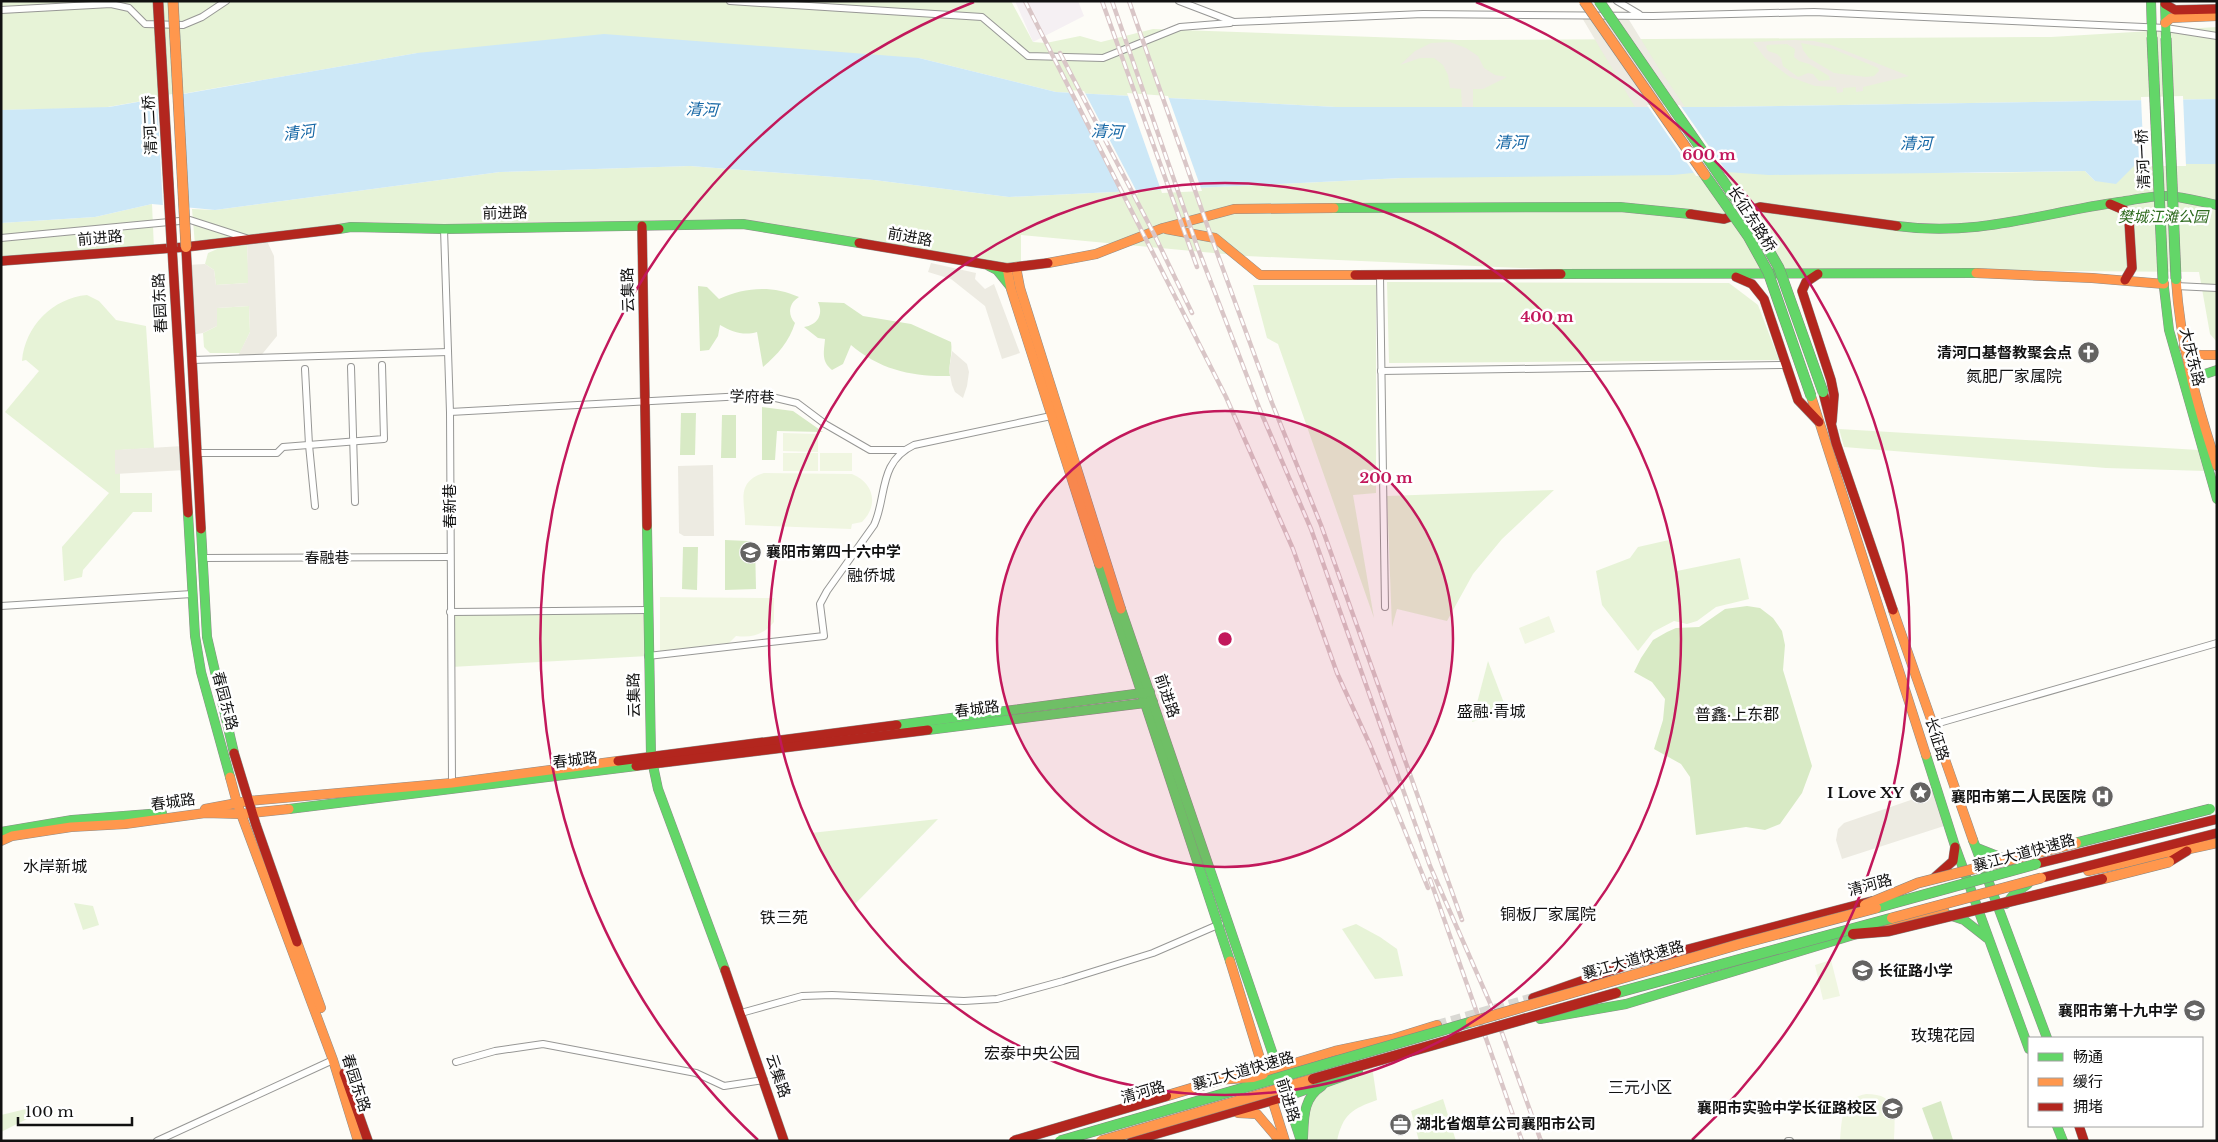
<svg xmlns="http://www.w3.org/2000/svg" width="2218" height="1142" font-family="'Libre Baskerville','Noto Sans SC',serif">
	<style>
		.industrial { fill: #f5f0f3 }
		.green { fill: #e7f3d7 }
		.forest { fill: #d8eac5 }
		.pitch { fill: #f0f6e1 }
		.plaza { fill: #edebe2; fill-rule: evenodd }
		.water { fill: #cde8f7 }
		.pier { fill: #fdfcf7 }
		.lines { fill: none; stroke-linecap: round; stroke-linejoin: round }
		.primary-tunnel { stroke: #dad9d4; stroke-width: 10; stroke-dasharray: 10 5; stroke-linecap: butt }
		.street-casing { stroke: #979795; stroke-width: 8 }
		.fast-casing { stroke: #8e8d8b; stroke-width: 10 }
		.slow-casing { stroke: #8e8d8b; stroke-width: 10 }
		.jam-casing { stroke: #8e8d8b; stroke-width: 10 }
		.street { stroke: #fffffe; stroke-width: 6 }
		.fast { stroke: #63d668; stroke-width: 9 }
		.slow { stroke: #ff974d; stroke-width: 9 }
		.jam { stroke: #b3261e; stroke-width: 9 }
		.rail-casing { stroke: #d9c6c7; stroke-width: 4.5 }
		.rail { stroke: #fff; stroke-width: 2.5; stroke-dasharray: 8; stroke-linecap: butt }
		.fast-bridge-casing { stroke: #858482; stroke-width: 11; stroke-linecap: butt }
		.slow-bridge-casing { stroke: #858482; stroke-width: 11; stroke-linecap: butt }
		.jam-bridge-casing { stroke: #858482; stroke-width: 11; stroke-linecap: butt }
		.fast-bridge { stroke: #63d668; stroke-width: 10 }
		.slow-bridge { stroke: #ff974d; stroke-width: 10 }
		.jam-bridge { stroke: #b3261e; stroke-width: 10 }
		.ring { fill: none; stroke: #c2185b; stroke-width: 2.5 }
		.labels { text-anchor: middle; stroke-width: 5; stroke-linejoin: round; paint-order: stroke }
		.street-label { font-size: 15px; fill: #111; stroke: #fff }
		.park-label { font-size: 15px; font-style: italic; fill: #2f6b1f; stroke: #fff }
		.poi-label { font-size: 15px; font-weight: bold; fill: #111; stroke: #fff; text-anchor: end }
		.water-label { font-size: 16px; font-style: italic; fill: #1768a6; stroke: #fff }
		.neighbourhood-label { font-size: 16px; fill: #111; stroke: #fff }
		.centre { fill: #c2185b; stroke: #fff; stroke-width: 2.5 }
		.ring-label { font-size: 15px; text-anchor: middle; font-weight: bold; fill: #c2185b; stroke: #fff; stroke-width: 5; stroke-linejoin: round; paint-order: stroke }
	</style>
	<rect width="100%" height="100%" fill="#fdfcf7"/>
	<path class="industrial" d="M1015,1H1078L1084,16L1033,42Z"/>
	<g class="green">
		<path d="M1,1H1011L1033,42L1046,43L1080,36L1101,42L1153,29L1458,40L2051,37L2217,27V99L1714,107H1336L1056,92L919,58L417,53L102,108L1,110Z"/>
		<path d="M2135,164H2217V342L2210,334L2199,272L1819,269L1590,271L1246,256L1021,235V267L743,224L351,227L195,245L192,209L215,210L500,172L690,166L874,180L1009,197L1402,178L1712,171L1980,173L2085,171L2095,181Z"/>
		<path d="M152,204L154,249L1,261V223L95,217Z"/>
		<path d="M247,245L249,283L216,285L214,270L205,264L208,253L222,247Z"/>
		<path d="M1387,282L1729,283L1758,305L1779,360L1389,363Z"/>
		<path d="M1253,285H1376V493L1353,495L1374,618L1278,344L1267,338Z"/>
		<path d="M87,295L99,301L116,320L146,326L154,448L120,450V493H152V512H133L83,570L82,577L64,581L62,547L109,493L5,412L39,371L26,360L22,361C25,326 53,298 87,295Z"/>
		<path d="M249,306L250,332L240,353H210L204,347L203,333L217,326V308Z"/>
		<path d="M1839,429L2199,450L2205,471L2106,468L1844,447Z"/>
		<path d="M1554,490L1502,539L1473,574L1447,621L1397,609L1392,627L1387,496Z"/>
		<path d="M1669,540L1677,571L1740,558L1749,599L1716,607L1697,621L1687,624L1674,621L1653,632L1638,651L1602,605L1596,571L1630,558L1638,547Z"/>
		<path d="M647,610L648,656L451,667L450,612Z"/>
		<path d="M1488,661L1507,711L1472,722Z"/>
		<path d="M938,819L854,905L811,833Z"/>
		<path d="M74,903L93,906L99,925L83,930Z"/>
		<path d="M1356,924L1380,937L1397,949L1403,976L1375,979L1342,929Z"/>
		<path d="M1372,1066L1377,1100C1352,1109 1343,1114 1337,1141H1303L1305,1103L1315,1089Z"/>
		<path d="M1443,1099L1456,1141H1419L1411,1111Z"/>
		<path d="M30,1108L33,1116L1,1132V1115Z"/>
	</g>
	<g class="forest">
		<path d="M698,286L707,287L719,299C745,287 772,285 799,297C789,303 787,314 795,323C789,342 778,354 763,367L757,332C744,336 732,332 720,325L718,336L709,350L700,351Z"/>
		<path d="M818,302L844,303L863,316L911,324L951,342C953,354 948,365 950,376C913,377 880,370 851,345L843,364L832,370C821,361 824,352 825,339L818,338L804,327C817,325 824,315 818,302Z"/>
		<path d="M762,407L793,411L823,432L777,431L775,460H762Z"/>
		<path d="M681,413H696L695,455H680Z"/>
		<path d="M722,415H736V458H721Z"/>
		<path d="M725,540L748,541L755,543L756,589L725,590Z"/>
		<path d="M683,547H698L697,590L682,589Z"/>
		<path d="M1747,606L1760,608L1773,618L1782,631L1785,645L1783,670L1812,766L1802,793L1780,824L1765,830L1746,827L1696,835L1690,777L1681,764L1654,749L1663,720L1665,699L1652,682L1634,672L1641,658L1653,640L1667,632L1676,628L1699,627L1725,609Z"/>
		<path d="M1941,1101L1953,1140L1934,1141L1922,1108Z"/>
	</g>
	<g class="pitch">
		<path d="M783,433L818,434V452L783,451Z"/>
		<rect x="783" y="453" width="35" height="18"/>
		<rect x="820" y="453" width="32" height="18"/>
		<path d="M764,473L852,474C874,483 879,505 862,522L852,524L851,529L745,525C746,504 734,482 764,473Z"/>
		<path d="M660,597L774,598V622C763,635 752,638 736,636L729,643L660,651Z"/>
		<path d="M1549,616L1555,632L1525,644L1519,628Z"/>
		<path d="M1831,960L1840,996L1823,1000L1815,965Z"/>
		<path d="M1866,1094C1899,1094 1895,1115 1894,1141H1840C1842,1119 1841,1099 1866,1094Z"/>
	</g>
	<g class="plaza">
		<path d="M1626,15L1658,67L1685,107H1635L1581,16Z"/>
		<path d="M1794,40L1814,41L1831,45L1909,76L1863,87V91L1856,92V87L1843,88V92L1837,93L1836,87L1815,86L1790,77L1765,58L1753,42ZM1801,43L1833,49L1878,68L1879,71L1874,76L1866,77L1834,73L1809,58L1803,50ZM1787,44L1795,49L1794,57L1799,61L1809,64L1829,76L1830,80L1819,81L1813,74L1808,73L1798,77L1783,66L1781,58L1777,54L1768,51L1766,47L1767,45Z"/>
		<path d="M1450,42L1466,48L1478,56L1484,68L1495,75L1507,77L1483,89H1473V107H1462L1461,89L1450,88L1448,75L1443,65L1434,58H1420L1400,65L1415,51L1431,43Z"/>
		<path d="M265,237L274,256L277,336L259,358H237L250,332L249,306L217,308V326L203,333L191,335L187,265L205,264L214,270L216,285L248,283L247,239Z"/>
		<path d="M931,263L976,273L975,279L985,289L994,284L1020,353L1002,359L985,306L951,279L928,272Z"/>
		<path d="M952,351L967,364L969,372L967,386L963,398L955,392L952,385L949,370Z"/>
		<path d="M183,446L185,470L115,474V450Z"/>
		<path d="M713,465L714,536H684L679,533L678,466Z"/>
		<path d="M1934,792L1944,826L1842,859L1836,840L1838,829L1844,823Z"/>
	</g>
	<path class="water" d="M604,34L919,58L1056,92L1336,107H1714L2217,99V164H2136L2116,184L2095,181L2085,171L1769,175L1712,171L1673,175L1402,178L1009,197L874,180L690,166L500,172L215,210L152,204L95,217L1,223V110L109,107L417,53Z"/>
	<g class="pier">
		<path d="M1068,90L1084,91L1138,194L1122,195Z"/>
		<path d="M182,92L189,211L163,208L157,97Z"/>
		<path d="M1127,93L1168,96L1202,191L1162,193Z"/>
		<path d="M2183,96L2186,166H2144L2141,97Z"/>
		<path d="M1647,105H1680L1729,175L1696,176Z"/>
	</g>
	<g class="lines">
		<path class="primary-tunnel" d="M1437,1025L1533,998"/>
		<defs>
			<g id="street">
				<path d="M730,1L982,17L1028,56L1103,58L1180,27L1230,23"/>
				<path d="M1179,1L1234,22L1423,14L1653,16L1814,12L2166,28L2217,36"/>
				<path d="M1617,1L1639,14"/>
				<path d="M1,10L111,4L129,8L145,24L183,25L202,17L226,1"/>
				<path d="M444,229L450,412L452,783"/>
				<path d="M1,238L190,220L246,238"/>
				<path d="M1380,276L1385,607"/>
				<path d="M2176,286L2217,288"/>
				<path d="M192,360L448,352"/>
				<path d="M351,367L355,502"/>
				<path d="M305,369L309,445L315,506"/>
				<path d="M1381,371L1786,365"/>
				<path d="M450,412L763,395L797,403L825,424L870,450H903"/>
				<path d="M197,453H277L283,447L384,439L382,365"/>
				<path d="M203,558L450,557"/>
				<path d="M1,606L192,594"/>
				<path d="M450,612L647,610"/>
				<path d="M648,656L824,636L820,604L827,591L874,525C887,497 878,462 914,445L1051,416"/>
				<path d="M1932,725L2217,643"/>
				<path d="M741,1013L802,996L832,995L964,1001L997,999L1063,981L1153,953L1220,924"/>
				<path d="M456,1062L495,1051L543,1044L696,1073L724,1086L764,1080"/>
				<path d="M157,1141L333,1060"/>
				<path d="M1788,1141H1790"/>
			</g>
			<g id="fast">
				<path d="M2151,1L2152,37"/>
				<path d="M2165,1L2166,38"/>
				<path d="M1334,208L1620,207L1690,214"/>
				<path d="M1897,226C1978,237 2041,213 2119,202C2135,200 2152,195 2168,196C2184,197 2201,202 2217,205"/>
				<path d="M339,229L351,227L444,229L743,224L859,243"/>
				<path d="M989,266L997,270L1010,286"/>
				<path d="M1561,274L1976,273"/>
				<path d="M2163,279L2169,330L2217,499"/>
				<path d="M2194,386L2202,375L2217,370"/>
				<path d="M188,513L195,636L201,672L230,777"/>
				<path d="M647,526L651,756L658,789L725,970"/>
				<path d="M201,529L207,637L234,753"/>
				<path d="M1099,564L1230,961"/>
				<path d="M1121,609L1280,1075"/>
				<path d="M897,725L1150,692"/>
				<path d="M928,730L1153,702"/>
				<path d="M1926,755L1955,846L2029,1049"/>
				<path d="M289,809L636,766"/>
				<path d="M1,832L72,820L162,813"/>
				<path d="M1973,840L2047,1038"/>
				<path d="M1977,848L2010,861"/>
				<path d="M2006,904L2014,894L2028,884"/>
				<path d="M1949,915L1964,920L1987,938"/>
				<path d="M1540,1019L1626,1004L1860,933"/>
				<path d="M1285,1092L1301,1141"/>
				<path d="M1291,1095L1358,1071"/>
				<path d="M2057,1126L2063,1141"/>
				<path d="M1303,1138C1304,1117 1303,1098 1322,1086"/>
			</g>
			<g id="slow">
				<path d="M2165,23L2171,18L2217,16"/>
				<path d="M1166,229L1215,238L1260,275H1355"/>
				<path d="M1048,263L1096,254L1163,228L1234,209L1334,208"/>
				<path d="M1016,267L1020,288L1121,609"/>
				<path d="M1007,268L1011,289L1099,564"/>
				<path d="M1976,273L2092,278L2164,284"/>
				<path d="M2176,279C2180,344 2197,405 2217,466"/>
				<path d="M2184,347L2199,355H2217"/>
				<path d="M1811,396L1926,755"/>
				<path d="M1893,610L1973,840"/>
				<path d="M230,777L237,803L333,1060L358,1141"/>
				<path d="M205,809L248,801L452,783L618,761"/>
				<path d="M1,841L12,836L71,827L125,824L205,813L241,814L289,809"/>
				<path d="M2088,871L2217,843"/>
				<path d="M1874,929L1944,910"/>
				<path d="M297,942L321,1008"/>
				<path d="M1230,961L1266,1078"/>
				<path d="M1255,1075L1335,1051L1392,1039L1437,1025"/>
				<path d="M1271,1096L1285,1141"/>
				<path d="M1238,1113L1257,1114L1280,1141"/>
			</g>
			<g id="jam">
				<path d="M2165,4L2175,10L2217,9"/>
				<path d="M2110,204L2124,210L2129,220L2132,268L2125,280"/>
				<path d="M1690,214L1724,219L1760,207L1897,226"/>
				<path d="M642,226L647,526"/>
				<path d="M859,243L1007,268L1048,263"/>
				<path d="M172,247L188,513"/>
				<path d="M186,247L201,529"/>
				<path d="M1,261L186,247L339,229"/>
				<path d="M1818,274L1806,282L1802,291L1831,380L1834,395L1832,421"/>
				<path d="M1355,275L1561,274"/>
				<path d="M1736,277L1752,284L1764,299L1798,400L1819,422"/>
				<path d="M1823,392L1836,443L1893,610"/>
				<path d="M234,753L256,825L297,942"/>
				<path d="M618,761L897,725"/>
				<path d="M636,766L928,730"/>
				<path d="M2169,862L2187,851"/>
				<path d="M2036,864L2217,819"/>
				<path d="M1935,877L1953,861L1955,847"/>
				<path d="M2041,878L2217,833"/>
				<path d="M725,970L784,1141"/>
				<path d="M1533,998L1624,966L1872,901"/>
				<path d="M344,1073L368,1141"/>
				<path d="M2079,1126L2084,1141"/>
				<path d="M1132,1141L1291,1095"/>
			</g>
		</defs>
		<use href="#street" class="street-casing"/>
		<use href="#fast" class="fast-casing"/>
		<use href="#slow" class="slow-casing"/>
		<use href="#jam" class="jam-casing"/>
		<use href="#street" class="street"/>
		<use href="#fast" class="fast"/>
		<use href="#slow" class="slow"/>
		<use href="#jam" class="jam"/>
		<defs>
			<g id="rail">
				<path d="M1025,1L1226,397L1293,549L1337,673L1370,745L1428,888"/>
				<path d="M1102,1L1197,267"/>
				<path d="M1112,1L1197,246L1260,410L1311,529L1430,866L1497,1019L1541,1141"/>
				<path d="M1129,1L1212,239L1272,403L1321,525L1462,920"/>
				<path d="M1060,53L1154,234L1192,313"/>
				<path d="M1430,879L1522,1141"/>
			</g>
		</defs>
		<use href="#rail" class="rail-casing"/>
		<use href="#rail" class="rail"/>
		<defs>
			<g id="fast-bridge">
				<path d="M1599,1L1757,230L1779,268L1823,392"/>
				<path d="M2152,37L2163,279"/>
				<path d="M2166,38L2176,279"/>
				<path d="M1705,175L1748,236L1768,272L1811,396"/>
				<path d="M2076,843L2210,809"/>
				<path d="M1876,908L2036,864"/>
				<path d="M1616,993L1892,918"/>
				<path d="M1060,1141L1471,1022"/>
			</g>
			<g id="slow-bridge">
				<path d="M173,1L186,247"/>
				<path d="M1584,1L1705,175"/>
				<path d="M2102,879L2169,862"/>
				<path d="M1865,905L1918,883L2076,843"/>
				<path d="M1892,918L2041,878"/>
				<path d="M1471,1022L1740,944L1876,908"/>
				<path d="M1166,1096L1223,1079L1253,1077L1263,1074"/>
				<path d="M1101,1141L1313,1079"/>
			</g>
			<g id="jam-bridge">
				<path d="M158,1L172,247"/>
				<path d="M1853,934L1889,931L2102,879"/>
				<path d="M1313,1079L1616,993"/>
				<path d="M1014,1141L1166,1096"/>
			</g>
		</defs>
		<use href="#fast-bridge" class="fast-bridge-casing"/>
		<use href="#slow-bridge" class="slow-bridge-casing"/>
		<use href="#jam-bridge" class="jam-bridge-casing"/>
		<use href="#fast-bridge" class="fast-bridge"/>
		<use href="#slow-bridge" class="slow-bridge"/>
		<use href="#jam-bridge" class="jam-bridge"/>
	</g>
	<circle cx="1225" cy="639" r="228" fill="#c2185b" fill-opacity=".12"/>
	<g class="ring">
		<circle cx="1225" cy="639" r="228"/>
		<circle cx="1225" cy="639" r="456"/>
		<path d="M758 1140A685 685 0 0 1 974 2M1476 2A685 685 0 0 1 1692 1140"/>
	</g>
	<defs>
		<symbol id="church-disc" viewBox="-11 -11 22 22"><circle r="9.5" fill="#646362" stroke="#fff"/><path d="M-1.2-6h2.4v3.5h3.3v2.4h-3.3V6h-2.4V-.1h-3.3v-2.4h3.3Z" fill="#fff"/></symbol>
		<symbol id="school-disc" viewBox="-11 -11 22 22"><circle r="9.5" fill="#646362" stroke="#fff"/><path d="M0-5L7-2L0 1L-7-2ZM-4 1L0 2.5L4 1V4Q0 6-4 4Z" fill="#fff"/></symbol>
		<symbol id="sight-disc" viewBox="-11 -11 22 22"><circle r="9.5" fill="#646362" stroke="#fff"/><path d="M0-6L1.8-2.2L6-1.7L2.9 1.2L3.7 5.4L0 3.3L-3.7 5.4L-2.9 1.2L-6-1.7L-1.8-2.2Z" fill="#fff"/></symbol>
		<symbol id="hospital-disc" viewBox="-11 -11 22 22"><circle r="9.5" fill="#646362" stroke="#fff"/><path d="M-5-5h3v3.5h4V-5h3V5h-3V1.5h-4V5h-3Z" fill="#fff"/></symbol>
		<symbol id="office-disc" viewBox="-11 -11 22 22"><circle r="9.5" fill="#646362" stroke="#fff"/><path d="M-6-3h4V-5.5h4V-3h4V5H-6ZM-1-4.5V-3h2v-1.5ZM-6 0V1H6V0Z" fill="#fff"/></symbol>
	</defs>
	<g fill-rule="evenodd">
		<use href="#church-disc" x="2076" y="340" width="25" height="25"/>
		<use href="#school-disc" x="738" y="540" width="25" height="25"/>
		<use href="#sight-disc" x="1908" y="780" width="25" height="25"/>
		<use href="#hospital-disc" x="2090" y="784" width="25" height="25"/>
		<use href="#school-disc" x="1850" y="958" width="25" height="25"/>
		<use href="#school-disc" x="2182" y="998" width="25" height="25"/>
		<use href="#school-disc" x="1880" y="1096" width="25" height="25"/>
		<use href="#office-disc" x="1388" y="1112" width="25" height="25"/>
	</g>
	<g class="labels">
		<g class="street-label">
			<text transform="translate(150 125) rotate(-93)" y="5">清河二桥</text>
			<text transform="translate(2143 159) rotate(-93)" y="5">清河一桥</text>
			<text transform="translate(505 213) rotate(-1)" y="5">前进路</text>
			<text transform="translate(1752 219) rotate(57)" y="5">长征东路桥</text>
			<text transform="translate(910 237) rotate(10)" y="5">前进路</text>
			<text transform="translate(100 238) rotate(-5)" y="5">前进路</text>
			<text transform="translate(628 290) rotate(-92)" y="5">云集路</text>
			<text transform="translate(160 303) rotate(-93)" y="5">春园东路</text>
			<text transform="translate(2192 357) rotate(76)" y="5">大庆东路</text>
			<text transform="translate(752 397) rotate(2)" y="5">学府巷</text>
			<text transform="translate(450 506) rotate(-90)" y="5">春新巷</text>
			<text x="327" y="563">春融巷</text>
			<text transform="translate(634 695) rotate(-91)" y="5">云集路</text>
			<text transform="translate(1167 696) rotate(71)" y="5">前进路</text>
			<text transform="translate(225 701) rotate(75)" y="5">春园东路</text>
			<text transform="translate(977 709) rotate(-7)" y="5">春城路</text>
			<text transform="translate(1937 739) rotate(72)" y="5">长征路</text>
			<text transform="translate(575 760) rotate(-7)" y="5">春城路</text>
			<text transform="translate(173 802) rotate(-8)" y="5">春城路</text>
			<text transform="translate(2024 853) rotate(-15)" y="5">襄江大道快速路</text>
			<text transform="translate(1870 885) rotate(-15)" y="5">清河路</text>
			<text transform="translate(1633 960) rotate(-16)" y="5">襄江大道快速路</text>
			<text transform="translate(1243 1071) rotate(-16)" y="5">襄江大道快速路</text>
			<text transform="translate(778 1076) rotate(71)" y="5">云集路</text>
			<text transform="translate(356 1083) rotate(72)" y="5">春园东路</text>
			<text transform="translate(1143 1092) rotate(-16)" y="5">清河路</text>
			<text transform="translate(1288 1100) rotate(73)" y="5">前进路</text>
		</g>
		<g class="park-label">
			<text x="2163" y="222">樊城江滩公园</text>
		</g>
		<g class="poi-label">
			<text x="2072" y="358">清河口基督教聚会点</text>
			<text x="766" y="557" text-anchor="start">襄阳市第四十六中学</text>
			<text x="1904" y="798">I Love XY</text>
			<text x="2086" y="802">襄阳市第二人民医院</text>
			<text x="1878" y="976" text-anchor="start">长征路小学</text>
			<text x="2178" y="1016">襄阳市第十九中学</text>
			<text x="1877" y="1113">襄阳市实验中学长征路校区</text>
			<text x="1416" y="1129" text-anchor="start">湖北省烟草公司襄阳市公司</text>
		</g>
		<g class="water-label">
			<text transform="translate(702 109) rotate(3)" y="6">清河</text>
			<text transform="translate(1107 131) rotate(3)" y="6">清河</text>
			<text transform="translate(299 132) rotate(-7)" y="6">清河</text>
			<text x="1511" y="148">清河</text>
			<text x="1916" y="149">清河</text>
		</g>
		<g class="neighbourhood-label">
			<text x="2014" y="382">氮肥厂家属院</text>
			<text x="871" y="581">融侨城</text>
			<text x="1491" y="717">盛融·青城</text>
			<text x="1737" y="720">普鑫·上东郡</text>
			<text x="55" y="872">水岸新城</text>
			<text x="1548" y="920">铜板厂家属院</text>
			<text x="784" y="923">铁三苑</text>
			<text x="1943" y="1041">玫瑰花园</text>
			<text x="1032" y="1059">宏泰中央公园</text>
			<text x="1640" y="1093">三元小区</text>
		</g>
	</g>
	<circle cx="1225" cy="639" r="8" class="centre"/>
	<g class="ring-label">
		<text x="1709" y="160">600 m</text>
		<text x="1547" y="322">400 m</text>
		<text x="1386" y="483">200 m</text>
	</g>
	<rect width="2218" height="1142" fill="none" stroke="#111111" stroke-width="5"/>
	<rect x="2028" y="1037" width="175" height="90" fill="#ffffff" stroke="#a0a0a0"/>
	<rect x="2038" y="1053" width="25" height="8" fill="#63d668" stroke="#a0a0a0"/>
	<text x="2073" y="1062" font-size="15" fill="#111111">畅通</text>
	<rect x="2038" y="1078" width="25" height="8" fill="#ff974d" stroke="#a0a0a0"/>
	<text x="2073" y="1087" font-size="15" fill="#111111">缓行</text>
	<rect x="2038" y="1103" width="25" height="8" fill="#b3261e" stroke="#a0a0a0"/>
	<text x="2073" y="1112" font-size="15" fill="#111111">拥堵</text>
	<path d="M18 1117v8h114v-8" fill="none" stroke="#111111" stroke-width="2.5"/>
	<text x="25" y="1117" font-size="15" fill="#111111" stroke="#ffffff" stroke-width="4" paint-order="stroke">100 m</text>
</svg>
